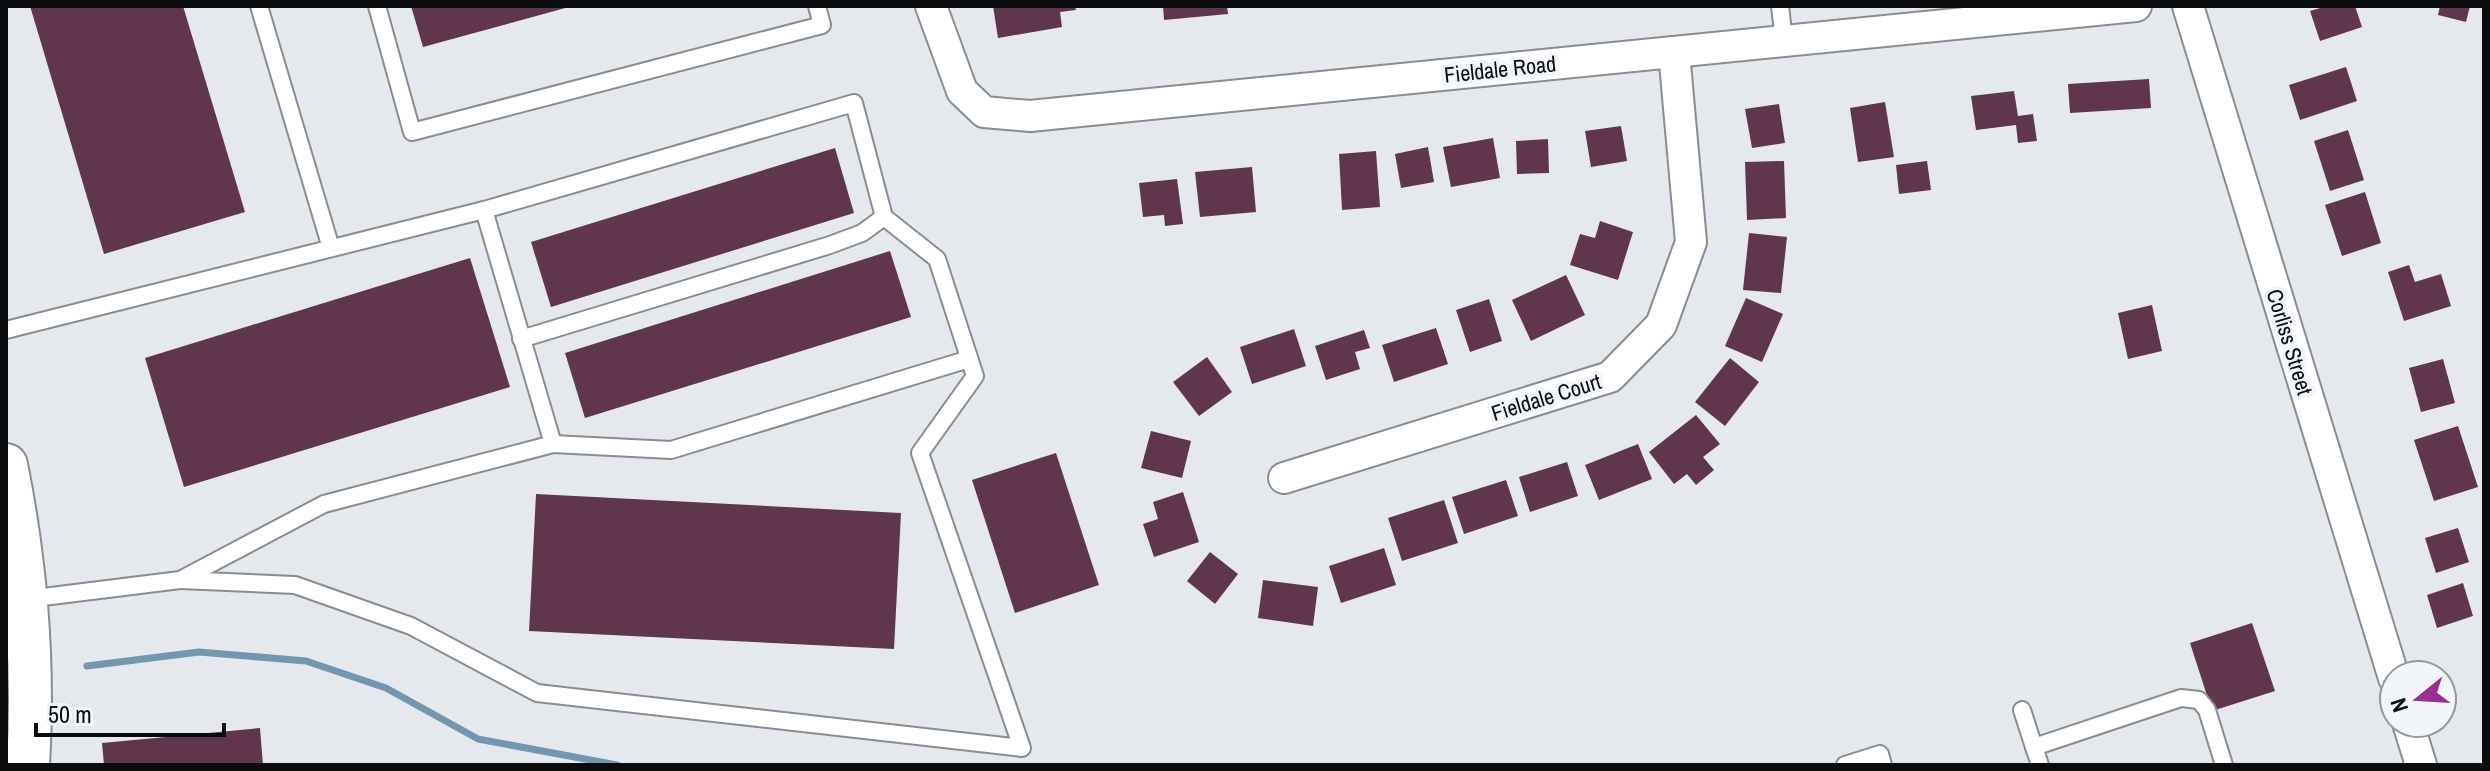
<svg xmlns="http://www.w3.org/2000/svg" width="2490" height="771" font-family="'Archivo Narrow',sans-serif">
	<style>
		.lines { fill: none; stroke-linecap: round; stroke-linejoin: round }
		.stream { stroke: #7596af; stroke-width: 7 }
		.building { fill: #60364d }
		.service-casing { stroke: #898c90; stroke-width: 20 }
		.minor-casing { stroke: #898c90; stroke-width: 34 }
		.secondary-casing { stroke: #898c90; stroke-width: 46 }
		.service { stroke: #fff; stroke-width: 16 }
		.minor { stroke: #fff; stroke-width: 30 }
		.secondary { stroke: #fff; stroke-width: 42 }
		.labels { text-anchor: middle; stroke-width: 8; stroke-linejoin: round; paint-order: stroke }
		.street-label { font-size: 22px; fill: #0b0c0d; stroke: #f2f6fa }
	</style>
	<rect width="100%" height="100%" fill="#e5e9ed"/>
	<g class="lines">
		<path class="stream" d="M87,666L199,652L306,661L386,688L478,739L617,765"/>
	</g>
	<g class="building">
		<path d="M30,6H183L245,212L104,254Z"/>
		<path d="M411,6H569V7L423,47Z"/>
		<path d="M993,6H1075L1076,10L1060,12L1062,27L998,38Z"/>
		<path d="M1163,6H1227L1228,14L1164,20Z"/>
		<path d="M2327,6H2355L2362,27L2320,41L2310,11Z"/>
		<path d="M2440,6H2470L2466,22L2438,15Z"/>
		<path d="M2346,67L2357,101L2300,120L2289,85Z"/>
		<path d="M2149,79L2151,108L2070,113L2068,84Z"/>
		<path d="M2014,91L2018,116L2033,114L2037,141L2018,143L2016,125L1976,130L1971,96Z"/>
		<path d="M1885,102L1894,157L1858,162L1850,108Z"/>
		<path d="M1779,104L1785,143L1752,148L1745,109Z"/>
		<path d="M1621,126L1627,161L1591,167L1585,131Z"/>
		<path d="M2348,130L2364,180L2330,191L2314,141Z"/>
		<path d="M1493,138L1500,178L1451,187L1443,147Z"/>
		<path d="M1548,139L1549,173L1517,174L1516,141Z"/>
		<path d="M1428,147L1434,182L1401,188L1395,154Z"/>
		<path d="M835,148L854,213L551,307L531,242Z"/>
		<path d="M1376,151L1380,207L1342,210L1339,154Z"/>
		<path d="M1784,161L1786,218L1747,220L1745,162Z"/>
		<path d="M1927,161L1931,190L1899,194L1896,165Z"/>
		<path d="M1252,167L1256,212L1200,217L1195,172Z"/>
		<path d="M1177,179L1183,224L1165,226L1164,215L1143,217L1139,183Z"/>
		<path d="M2365,192L2381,243L2342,256L2325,205Z"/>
		<path d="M1600,221L1633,232L1618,280L1570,265L1580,234L1595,238Z"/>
		<path d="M1749,233L1787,237L1781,293L1743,290Z"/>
		<path d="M890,251L911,317L585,418L565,353Z"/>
		<path d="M470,258L510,387L184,487L145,358Z"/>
		<path d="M2409,265L2415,282L2441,274L2451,306L2404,321L2388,272Z"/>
		<path d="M1566,275L1585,315L1531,341L1512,300Z"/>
		<path d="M1746,298L1783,314L1762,362L1725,346Z"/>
		<path d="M1489,299L1502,341L1470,352L1456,310Z"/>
		<path d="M2152,305L2162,351L2128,359L2118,313Z"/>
		<path d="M1436,328L1448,364L1394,382L1382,345Z"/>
		<path d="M1294,329L1306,366L1252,384L1240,347Z"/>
		<path d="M1364,330L1370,348L1355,352L1360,369L1326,380L1315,346Z"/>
		<path d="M1207,357L1232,392L1199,416L1173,382Z"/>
		<path d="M1730,358L1759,382L1725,426L1695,402Z"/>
		<path d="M2443,359L2455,403L2421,412L2409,368Z"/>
		<path d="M1696,415L1720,444L1703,457L1714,470L1696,485L1687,474L1674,484L1649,452Z"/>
		<path d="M2458,426L2478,487L2434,501L2414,440Z"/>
		<path d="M1151,431L1191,441L1182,478L1141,468Z"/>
		<path d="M1638,444L1652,479L1599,500L1585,465Z"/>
		<path d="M1056,453L1099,585L1015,613L972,480Z"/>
		<path d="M1567,462L1578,496L1530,512L1519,477Z"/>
		<path d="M1506,480L1518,516L1464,534L1452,497Z"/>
		<path d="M1183,492L1199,542L1154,557L1143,524L1158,519L1153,502Z"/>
		<path d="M536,494L901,513L894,649L529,631Z"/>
		<path d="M1444,500L1458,543L1402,561L1388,518Z"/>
		<path d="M2458,528L2469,562L2436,573L2425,538Z"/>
		<path d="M1384,548L1396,585L1341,603L1329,566Z"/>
		<path d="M1210,552L1238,574L1215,604L1187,581Z"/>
		<path d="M1263,580L1318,587L1313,626L1258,618Z"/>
		<path d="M2463,583L2473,616L2437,628L2427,595Z"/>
		<path d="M2252,623L2275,691L2212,711L2190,643Z"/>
		<path d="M260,728L263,765H104L102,743Z"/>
	</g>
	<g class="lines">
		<defs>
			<g id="service">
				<path d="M259,6L331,248"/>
				<path d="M377,6L412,132L822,25L817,6"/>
				<path d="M1780,6L1784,41"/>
				<path d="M6,330L484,210L553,444L324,504L180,580L27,599"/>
				<path d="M521,339L830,245L862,233L884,217"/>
				<path d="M553,444L671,450L969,359"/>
				<path d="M181,580L295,585L411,626L537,693L1022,748L920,453L975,376L937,259L884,217L854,103L484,210"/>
				<path d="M2022,710L2034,747"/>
				<path d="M1845,765L1880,754L1883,765"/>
				<path d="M2040,765L2034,747L2181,698L2199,700L2207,710L2224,765"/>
			</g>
			<g id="minor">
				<path d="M931,6L962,91L984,112L1030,116L2136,6"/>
				<path d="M2188,6L2394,678"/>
				<path d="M1284,478L1610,377L1661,325L1691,242L1674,52"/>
				<path d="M2408,723L2421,765"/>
			</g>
			<path id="secondary" d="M6,465C26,564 34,665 28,765"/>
		</defs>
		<use href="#service" class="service-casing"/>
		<use href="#minor" class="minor-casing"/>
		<use href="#secondary" class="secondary-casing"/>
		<use href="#service" class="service"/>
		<use href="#minor" class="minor"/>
		<use href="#secondary" class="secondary"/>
	</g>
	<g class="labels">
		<g class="street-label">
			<text transform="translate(1500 69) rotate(-6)" y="8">Fieldale Road</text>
			<text transform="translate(2290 342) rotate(73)" y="8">Corliss Street</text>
			<text transform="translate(1546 397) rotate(-17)" y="8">Fieldale Court</text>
		</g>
	</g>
	<rect width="2490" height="771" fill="none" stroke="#0b0c0d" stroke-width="16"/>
	<g transform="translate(2418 699) rotate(252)"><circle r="38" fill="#f2f6fa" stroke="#96989b" stroke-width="2"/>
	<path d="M0-6L14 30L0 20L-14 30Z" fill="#9a2f90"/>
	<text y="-12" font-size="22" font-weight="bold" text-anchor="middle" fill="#0b0c0d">N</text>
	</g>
	<path d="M36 723v12h188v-12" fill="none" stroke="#0b0c0d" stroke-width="4"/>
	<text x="48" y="723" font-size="24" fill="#0b0c0d" stroke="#f2f6fa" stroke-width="6" paint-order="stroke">50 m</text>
</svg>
